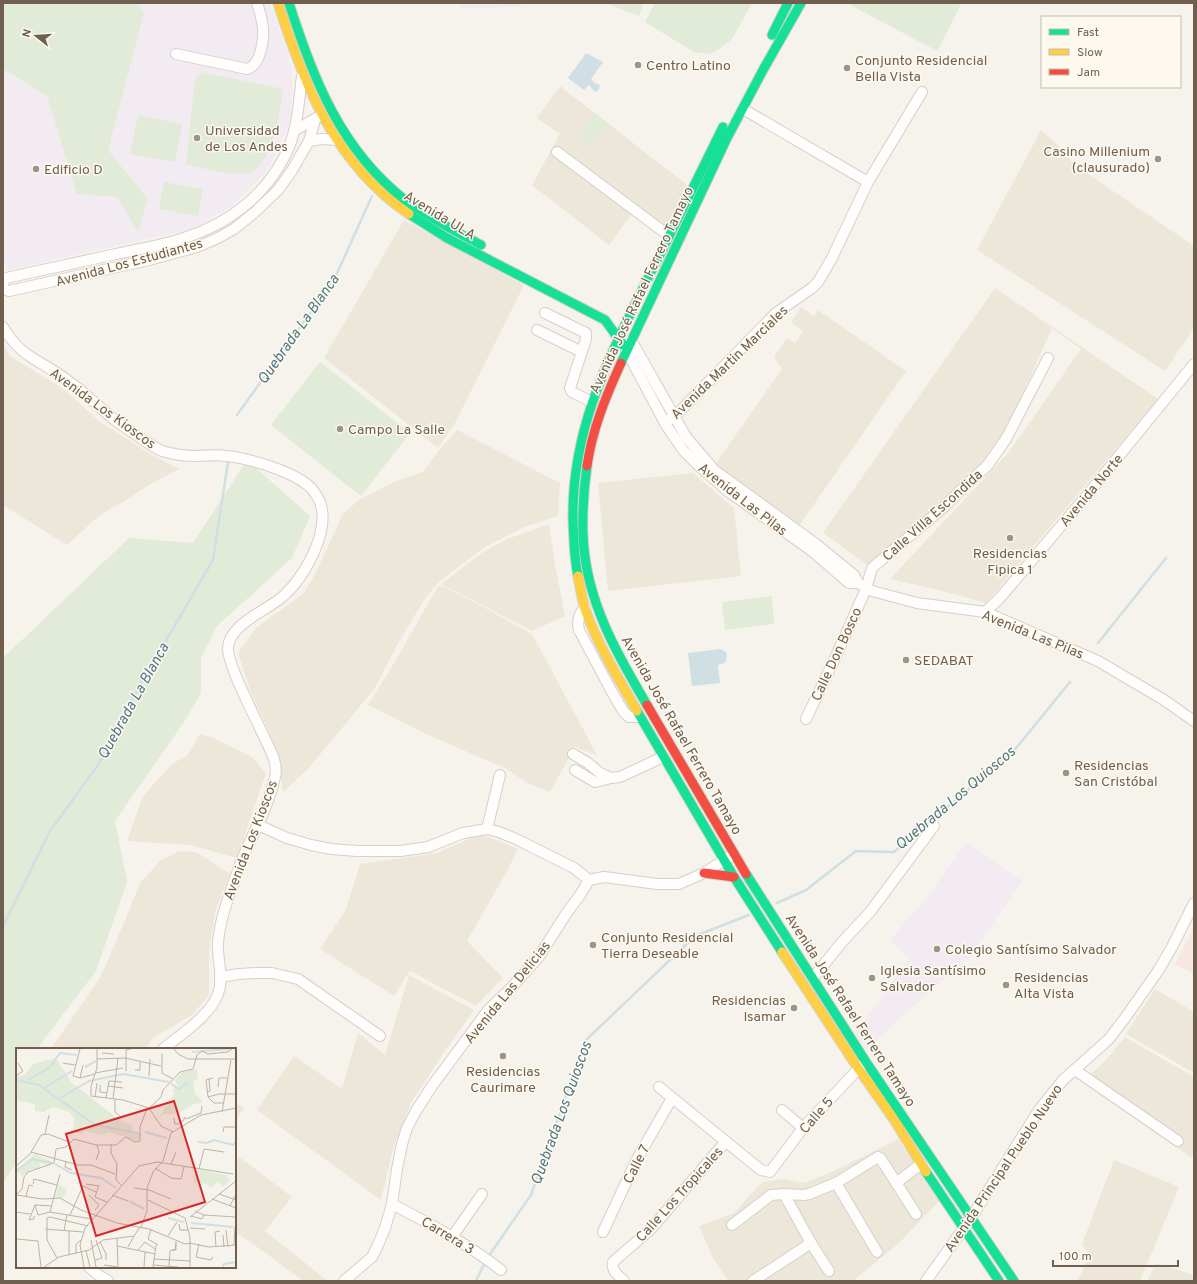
<svg xmlns="http://www.w3.org/2000/svg" width="1197" height="1284" font-family="Overpass,sans-serif">
	<style>
		.residential { fill: #ede7da }
		.education { fill: #f3ebf2 }
		.medical { fill: #f6e7e3 }
		.green { fill: #e1ebd8 }
		.water { fill: #cfdfe4 }
		.lines { fill: none; stroke-linecap: round; stroke-linejoin: round }
		.stream { stroke: #cfdfe4; stroke-width: 2.5 }
		.street-casing { stroke: #d4d0ca; stroke-width: 12 }
		.fast-casing { stroke: #d5d0ca; stroke-width: 11 }
		.slow-casing { stroke: #d5d0ca; stroke-width: 11 }
		.jam-casing { stroke: #d5d0ca; stroke-width: 11 }
		.street { stroke: #fefdfc; stroke-width: 10 }
		.fast { stroke: #16e098; stroke-width: 9 }
		.slow { stroke: #ffcf43; stroke-width: 9 }
		.jam { stroke: #f24e42; stroke-width: 9 }
		.poi-dot { fill: #9f9386; stroke: #fdf9ee; stroke-width: 1.5 }
		.labels { text-anchor: middle; stroke-width: 3; stroke-linejoin: round; paint-order: stroke }
		.poi-label { font-size: 14px; fill: #705f4f; stroke: #fdf9ee; text-anchor: start }
		.street-label { font-size: 14px; fill: #705f4f; stroke: #fdf9ee }
		.water-label { font-size: 15px; font-style: italic; fill: #4f7787; stroke: #fdf9ee }
		.inset-river { fill: none; stroke: #cfdfe4; stroke-width: 2 }
		.inset-road { fill: none; stroke: #bcb4a8; stroke-width: 1 }
		.view { fill: #d62828; fill-opacity: 0.15; stroke: #d62828; stroke-width: 2 }
		.inset-edge { fill: none; stroke: #705f4f; stroke-width: 2 }
	</style>
	<rect width="100%" height="100%" fill="#f5f3ec"/>
	<g class="residential">
		<path d="M560,86L687,185L663,235L631,215L609,245L532,185L560,134L537,118Z"/>
		<path d="M1041,130L1066,153L1072,163L1194,246V328L1165,371L977,250Z"/>
		<path d="M404,220L524,285L455,423L438,448L324,358Z"/>
		<path d="M995,288L1158,399L986,603L943,591L890,579L1009,452L1081,349L1052,328L1000,445L872,568L823,533Z"/>
		<path d="M801,307L814,316L818,310L906,371L799,526L714,466L782,369L774,357L787,338L795,343L803,331L791,322Z"/>
		<path d="M3,344L10,356L63,389L99,421L150,454L179,469L149,485L123,502L113,507L95,519L67,545L3,505Z"/>
		<path d="M457,430L560,483L558,516L522,528L485,547L453,571L437,584L424,600L397,645L375,688L308,769L283,792L278,754L269,731L251,693L238,653L256,628L304,593L315,574L343,514L359,500L396,481L423,472L439,450Z"/>
		<path d="M693,473L734,508L741,576L608,591L598,483Z"/>
		<path d="M549,524L555,565L565,616L532,631L441,584L483,552L507,539Z"/>
		<path d="M438,586L445,587L487,609L532,634L597,755L575,747L550,792L527,783L507,769L426,734L368,705L396,660Z"/>
		<path d="M200,734L211,737L252,757L266,773L237,858L190,845L127,841L143,796L173,763L187,756Z"/>
		<path d="M481,834L518,849L506,873L467,941L503,978L476,1006L410,971L394,996L320,949L346,910L360,864L437,853Z"/>
		<path d="M179,851L196,852L230,874L215,912L209,950V995L193,1014L152,1039L146,1049H51L101,976L126,918L140,883L160,861Z"/>
		<path d="M409,975L474,1010L444,1052L411,1103L393,1149L381,1200L257,1110L294,1056L342,1089L358,1033L385,1055Z"/>
		<path d="M1155,989L1194,1012V1073L1126,1034Z"/>
		<path d="M1125,1037L1194,1077V1153L1192,1158L1083,1082L1107,1059Z"/>
		<path d="M235,1102L244,1108L235,1121Z"/>
		<path d="M898,1139L940,1200L899,1243L853,1281H728L713,1258L699,1226L734,1213L762,1182L784,1179L804,1183L834,1171Z"/>
		<path d="M239,1157L292,1197L265,1231L328,1281H303L256,1246L235,1232V1165Z"/>
		<path d="M1114,1160L1179,1187L1140,1281H1078L1089,1255L1082,1244Z"/>
		<path d="M1156,1263L1194,1275V1281H1147Z"/>
	</g>
	<g class="education">
		<path d="M138,3H270L285,45L292,69V101L289,125L268,170L232,206L192,229L8,270L3,261V69L47,96L77,194L117,197L138,232L148,199L108,150L144,13Z"/>
		<path d="M461,3H524V6L461,9Z"/>
		<path d="M966,842L1022,881L970,957L930,991L866,1050L854,1031L875,1007L909,958L890,940L928,896Z"/>
	</g>
	<path class="medical" d="M1194,927V974L1175,964Z"/>
	<g class="green">
		<path d="M3,3H138L144,13L108,150L148,199L138,232L117,197L77,194L47,96L3,69Z"/>
		<path d="M605,3H643L639,16Z"/>
		<path d="M655,3H752L732,39L719,49L709,54L694,52L645,22Z"/>
		<path d="M847,3H962L937,51Z"/>
		<path d="M202,72L283,89C281,109 273,158 255,170C241,179 202,168 186,164L195,79Z"/>
		<path d="M595,113L608,123L587,150L584,139L581,133Z"/>
		<path d="M138,115L182,124L175,162L130,154Z"/>
		<path d="M164,182L203,189L198,216L159,209Z"/>
		<path d="M320,362L410,433L361,496L271,425Z"/>
		<path d="M247,460L310,516L292,558L216,627L201,658V693L184,722L115,821L127,882L96,971L37,1049H17V1162L3,1183V658L129,538L193,543Z"/>
		<path d="M772,596L774,624L725,630L722,602Z"/>
	</g>
	<g class="water">
		<path d="M586,53L603,62L591,79L595,83L600,85L599,90L595,92L589,85L584,90L568,78Z"/>
		<path d="M720,649L726,652L727,656L725,663L718,665L720,683L692,686L688,653Z"/>
	</g>
	<g class="lines">
		<g class="stream">
			<path d="M237,415L334,280L372,196"/>
			<path d="M1098,643L1166,558"/>
			<path d="M777,903L806,890L856,851L894,852L1013,752L1070,682"/>
			<path d="M3,926L50,831L98,765L140,685L213,560L228,462"/>
			<path d="M488,1257L531,1195L586,1040L695,936L749,915"/>
			<path d="M476,1281L485,1262"/>
		</g>
		<defs>
			<g id="street">
				<path d="M176,54L247,69C262,65 265,35 262,22C261,15 259,9 257,3"/>
				<path d="M294,131L318,117"/>
				<path d="M309,141L322,139L337,140"/>
				<path d="M557,152L668,235"/>
				<path d="M868,182L922,92"/>
				<path d="M3,283L6,278C42,270 79,262 116,254C138,249 162,246 184,238C231,223 269,193 289,147C298,125 299,99 302,76"/>
				<path d="M3,289L9,291L149,260L197,247L216,239L234,229L254,213L278,190L291,172L309,141L315,120"/>
				<path d="M545,313L586,333V339L570,388L572,392L592,402"/>
				<path d="M3,327C22,359 41,360 67,380C83,391 97,405 111,417C119,424 128,429 136,435C144,440 153,447 162,451C172,454 186,456 196,456C206,456 216,454 226,456C249,458 295,472 311,488C314,491 318,498 320,502C331,532 303,580 281,598C265,611 229,625 228,648C228,656 232,666 235,674C246,701 260,727 272,754C275,761 277,769 275,777C268,810 249,839 238,870C230,894 220,917 218,943C217,959 224,978 218,994C210,1016 180,1035 163,1049"/>
				<path d="M537,330L582,352"/>
				<path d="M631,340L686,437L714,470L816,544L854,575L858,583"/>
				<path d="M626,350L666,425L683,450L699,466L729,492L812,551L849,583H858L872,591L917,603L985,612L1098,661L1164,700L1194,721"/>
				<path d="M665,423L680,411L776,313L812,288L818,282L832,258L868,182L743,109"/>
				<path d="M585,608C578,614 577,621 579,630L613,694L623,711L629,717H640"/>
				<path d="M985,612L999,599L1083,500L1194,364"/>
				<path d="M806,719L836,656L866,589L872,568L944,507L967,484L987,466L1006,439L1048,358"/>
				<path d="M573,754L588,763L600,773L611,778L620,777L663,757"/>
				<path d="M575,770L595,782L611,778"/>
				<path d="M258,825L287,838L311,845L331,849L357,851H401L428,847L463,833L487,829L499,832L516,839L574,868L589,880"/>
				<path d="M487,829L500,775"/>
				<path d="M589,880L604,877L657,884H679L704,873L729,857"/>
				<path d="M220,977L239,974L258,973H272L298,979L380,1036"/>
				<path d="M813,978L842,942L870,912L934,826"/>
				<path d="M1075,1070L1178,1141"/>
				<path d="M659,1087L761,1170L770,1172L803,1128L862,1065"/>
				<path d="M782,1110L803,1128"/>
				<path d="M836,1183L877,1252"/>
				<path d="M896,1183L921,1164"/>
				<path d="M784,1194L811,1243L829,1271"/>
				<path d="M392,1204C430,1224 468,1244 501,1270"/>
				<path d="M732,1225L771,1195L784,1194L804,1195L809,1194L836,1183L878,1157L881,1159L916,1214"/>
				<path d="M603,1232L636,1161L672,1098"/>
				<path d="M452,1237L482,1194"/>
				<path d="M89,1267L97,1274L108,1281"/>
				<path d="M344,1281L372,1257L378,1245L385,1228L392,1204L397,1169L402,1144L407,1128L416,1111L432,1086L489,1009L510,989L538,958L566,914L580,895L589,880"/>
				<path d="M624,1281C619,1276 611,1271 613,1262L651,1229L726,1141"/>
				<path d="M753,1281L811,1243"/>
				<path d="M926,1281L971,1218L1039,1110L1063,1080L1109,1039L1125,1018L1158,971L1172,947L1194,903"/>
			</g>
			<g id="fast">
				<path d="M289,3C313,79 341,150 405,200C429,218 455,231 481,245"/>
				<path d="M772,35L788,3"/>
				<path d="M409,214L447,238L605,320L623,345"/>
				<path d="M621,363L727,138L763,70L801,3"/>
				<path d="M587,466C583,493 581,530 585,557C592,611 620,659 647,705"/>
				<path d="M578,576C574,558 574,540 573,522C571,427 610,356 650,274C675,225 699,176 723,127"/>
				<path d="M637,711L734,877L782,952"/>
				<path d="M746,874L866,1062L1014,1281"/>
				<path d="M926,1172L999,1281"/>
			</g>
			<g id="slow">
				<path d="M278,3C304,85 335,164 409,214"/>
				<path d="M578,576C580,587 582,599 585,609C598,645 618,678 637,711"/>
				<path d="M782,952L858,1068L893,1118L926,1172"/>
			</g>
			<g id="jam">
				<path d="M587,466C592,430 606,396 621,363"/>
				<path d="M647,705L746,874"/>
				<path d="M704,873L734,877"/>
			</g>
		</defs>
		<use href="#street" class="street-casing"/>
		<use href="#fast" class="fast-casing"/>
		<use href="#slow" class="slow-casing"/>
		<use href="#jam" class="jam-casing"/>
		<use href="#street" class="street"/>
		<use href="#fast" class="fast"/>
		<use href="#slow" class="slow"/>
		<use href="#jam" class="jam"/>
	</g>
	<g class="poi-dot">
		<circle cx="638" cy="65" r="4"/>
		<circle cx="847" cy="68" r="4"/>
		<circle cx="197" cy="138" r="4"/>
		<circle cx="1158" cy="159" r="4"/>
		<circle cx="36" cy="169" r="4"/>
		<circle cx="340" cy="429" r="4"/>
		<circle cx="1010" cy="538" r="4"/>
		<circle cx="906" cy="660" r="4"/>
		<circle cx="1066" cy="773" r="4"/>
		<circle cx="593" cy="945" r="4"/>
		<circle cx="937" cy="949" r="4"/>
		<circle cx="872" cy="978" r="4"/>
		<circle cx="1006" cy="985" r="4"/>
		<circle cx="794" cy="1008" r="4"/>
		<circle cx="503" cy="1056" r="4"/>
	</g>
	<g class="labels">
		<g class="poi-label">
			<text x="855" y="65">Conjunto Residencial<tspan x="855" dy="16">Bella Vista</tspan></text>
			<text x="646" y="70">Centro Latino</text>
			<text x="205" y="135">Universidad<tspan x="205" dy="16">de Los Andes</tspan></text>
			<text x="1150" y="156" text-anchor="end">Casino Millenium<tspan x="1150" dy="16">(clausurado)</tspan></text>
			<text x="44" y="174">Edificio D</text>
			<text x="348" y="434">Campo La Salle</text>
			<text x="1010" y="558" text-anchor="middle">Residencias<tspan x="1010" dy="16">Fipica 1</tspan></text>
			<text x="914" y="665">SEDABAT</text>
			<text x="1074" y="770">Residencias<tspan x="1074" dy="16">San Cristóbal</tspan></text>
			<text x="601" y="942">Conjunto Residencial<tspan x="601" dy="16">Tierra Deseable</tspan></text>
			<text x="945" y="954">Colegio Santísimo Salvador</text>
			<text x="880" y="975">Iglesia Santísimo<tspan x="880" dy="16">Salvador</tspan></text>
			<text x="1014" y="982">Residencias<tspan x="1014" dy="16">Alta Vista</tspan></text>
			<text x="786" y="1005" text-anchor="end">Residencias<tspan x="786" dy="16">Isamar</tspan></text>
			<text x="503" y="1076" text-anchor="middle">Residencias<tspan x="503" dy="16">Caurimare</tspan></text>
		</g>
		<g class="street-label">
			<text transform="translate(440 215) rotate(31)" y="5">Avenida ULA</text>
			<text transform="translate(129 262) rotate(-15)" y="5">Avenida Los Estudiantes</text>
			<text transform="translate(641 290) rotate(-65)" y="5">Avenida José Rafael Ferrero Tamayo</text>
			<text transform="translate(729 362) rotate(-44)" y="5">Avenida Martin Marciales</text>
			<text transform="translate(103 408) rotate(36)" y="5">Avenida Los Kioscos</text>
			<text transform="translate(1091 490) rotate(-50)" y="5">Avenida Norte</text>
			<text transform="translate(743 499) rotate(38)" y="5">Avenida Las Pilas</text>
			<text transform="translate(932 515) rotate(-42)" y="5">Calle Villa Escondida</text>
			<text transform="translate(1033 634) rotate(22)" y="5">Avenida Las Pilas</text>
			<text transform="translate(836 654) rotate(-65)" y="5">Calle Don Bosco</text>
			<text transform="translate(682 735) rotate(60)" y="5">Avenida José Rafael Ferrero Tamayo</text>
			<text transform="translate(250 840) rotate(-69)" y="5">Avenida Los Kioscos</text>
			<text transform="translate(507 992) rotate(-51)" y="5">Avenida Las Delicias</text>
			<text transform="translate(851 1010) rotate(57)" y="5">Avenida José Rafael Ferrero Tamayo</text>
			<text transform="translate(816 1115) rotate(-49)" y="5">Calle 5</text>
			<text transform="translate(636 1164) rotate(-63)" y="5">Calle 7</text>
			<text transform="translate(1003 1168) rotate(-56)" y="5">Avenida Principal Pueblo Nuevo</text>
			<text transform="translate(679 1194) rotate(-48)" y="5">Calle Los Tropicales</text>
			<text transform="translate(448 1235) rotate(31)" y="5">Carrera 3</text>
		</g>
		<g class="water-label">
			<text transform="translate(298 329) rotate(-55)" y="5">Quebrada La Blanca</text>
			<text transform="translate(133 701) rotate(-61)" y="5">Quebrada La Blanca</text>
			<text transform="translate(955 798) rotate(-40)" y="5">Quebrada Los Quioscos</text>
			<text transform="translate(561 1113) rotate(-70)" y="5">Quebrada Los Quioscos</text>
		</g>
	</g>
	<g transform="translate(16 1048)">
		<rect width="220" height="220" fill="#f5f3ec"/>
		<path d="M40,10L55,34L98,68L116,78L117,84L126,86L122,93L92,84L87,87L68,83L66,86L57,84L58,70L54,64L37,59L28,64L19,63V56L0,52V29L9,27L17,16ZM181,21L182,31L177,32L179,46L187,54L178,56L161,66H148L142,71L159,45L156,42L162,38L159,32L167,24ZM19,106L36,114L31,117L23,115L25,121H15L7,128L0,123ZM180,121L210,127L214,132L207,139L203,134L194,140L191,136L178,134ZM43,137L51,142L47,150L39,149Z" fill="#e1ebd8"/>
		<path class="inset-river" d="M176,4L214,1M69,19L80,13M0,32L23,37L79,77L122,85M12,32L34,19L44,5L61,7M155,36L163,41L172,35M28,40L56,23M44,50L73,33L107,26L153,34M129,84L151,90M182,94L191,95L198,92L217,97L220,94M39,116L55,125L85,130L100,140M0,123L16,111L36,115M113,153L128,161M152,170L168,174M175,175L217,179M207,219L208,216L220,214"/>
		<path class="inset-road" d="M64,1L57,28L64,30L79,26M81,1V20L75,38V48L107,52L133,60M158,1L162,6L172,11H220M86,5L98,6M146,6V25L157,31M81,11L109,10L145,18M47,15L59,17M119,22H124V14M110,23V2L114,1M79,25L107,20M0,28L7,23L2,15M133,28L134,11M64,30L67,17M84,37V44L91,45M92,38L107,40M202,39L203,30H211M192,44L194,43L193,31M79,49L81,35M192,49L190,32L197,30M90,50L93,33L106,34M97,51L102,10M99,51V64L105,69M207,55H198L192,49L203,46H220M133,60L145,78L157,84M206,64L215,12M158,70L159,76H162L168,72V69L170,71L185,65L186,58M207,84L208,79H220M29,86L33,67M95,96V105L101,116L100,132L105,137M15,104L62,117H75L99,126M80,112L83,104L81,97M50,113L49,119L56,122M38,115L40,101L50,99L58,91L80,97H100L110,89L119,94L124,93V79L130,63L145,49L147,42L164,24L177,21L181,7L186,3L192,6L212,4L216,1M155,116L160,104M0,118L14,106L25,87L32,86L53,94M139,120L155,130L165,131L168,119M183,121L188,101L208,104M17,136L18,131L41,137M70,136L83,138M83,137L79,149L91,154M118,140L133,142L155,151M203,146L220,152M0,147L6,141L8,129L12,124L38,115M1,147L26,151L44,150L65,162L101,175L133,181L169,196L174,195M73,147L83,157L79,162M96,147L112,153M10,148L13,137L17,138M196,151L220,160M132,152L169,170M19,157L22,167L34,164L76,171M19,157L36,158M214,158L220,146M179,163L188,167L220,169M0,164L14,166M34,164L44,126M54,167L67,138L80,144M18,168V171L13,172L19,157M175,168L186,171L188,167M174,169L220,133M169,170L174,189V219M163,176L164,182H173M125,179L131,163V140L137,124L147,113L155,85L185,67L220,60M174,180L189,181M29,181L67,184M135,181L132,191L142,197M210,182L212,199M48,183L51,167M207,187L208,199M152,188L161,174M101,190L102,219M0,191L22,193L25,219M75,192L80,219M84,194L90,206V212M173,195L193,199L220,197M183,196L180,209L195,212L197,209M218,197L219,179M101,198L139,206M112,199L118,188M200,199L199,184L204,183M122,202L129,194L139,201M70,203L74,219M60,206V196L65,192M53,207V183M41,210L31,192V170L34,169L72,178M138,211L174,213M79,212L86,210L80,192M88,217L102,219M137,217L162,219M153,218L154,203L156,202H159L160,194V202H156M28,219L43,209L73,202L87,192L118,188L124,179M68,219L64,197L69,180L123,118L141,114L217,126M128,219L129,204M137,219L140,197"/>
		<path class="view" d="M158,53L189,154L80,188L50,86Z"/>
		<rect width="220" height="220" class="inset-edge"/>
	</g>
	<rect width="1197" height="1284" fill="none" stroke="#705f4f" stroke-width="8"/>
	<rect x="1041" y="16" width="140" height="72" fill="#fdf9ee" stroke="#c5bbae"/>
	<rect x="1049" y="29" width="20" height="6" fill="#16e098" stroke="#c5bbae"/>
	<text x="1077" y="36" font-size="12" fill="#705f4f">Fast</text>
	<rect x="1049" y="49" width="20" height="6" fill="#ffcf43" stroke="#c5bbae"/>
	<text x="1077" y="56" font-size="12" fill="#705f4f">Slow</text>
	<rect x="1049" y="69" width="20" height="6" fill="#f24e42" stroke="#c5bbae"/>
	<text x="1077" y="76" font-size="12" fill="#705f4f">Jam</text>
	<g transform="translate(36 36) rotate(287)" stroke="#fdf9ee" stroke-width="3" paint-order="stroke">
	<path d="M0-3L7 15L0 10L-7 15Z" fill="#705f4f"/>
	<text y="-6" font-size="11" font-weight="bold" text-anchor="middle" fill="#705f4f">N</text>
	</g>
	<path d="M1053 1260v6h125v-6" fill="none" stroke="#705f4f" stroke-width="2"/>
	<text x="1059" y="1260" font-size="12" fill="#705f4f" stroke="#fdf9ee" stroke-width="3" paint-order="stroke">100 m</text>
</svg>
